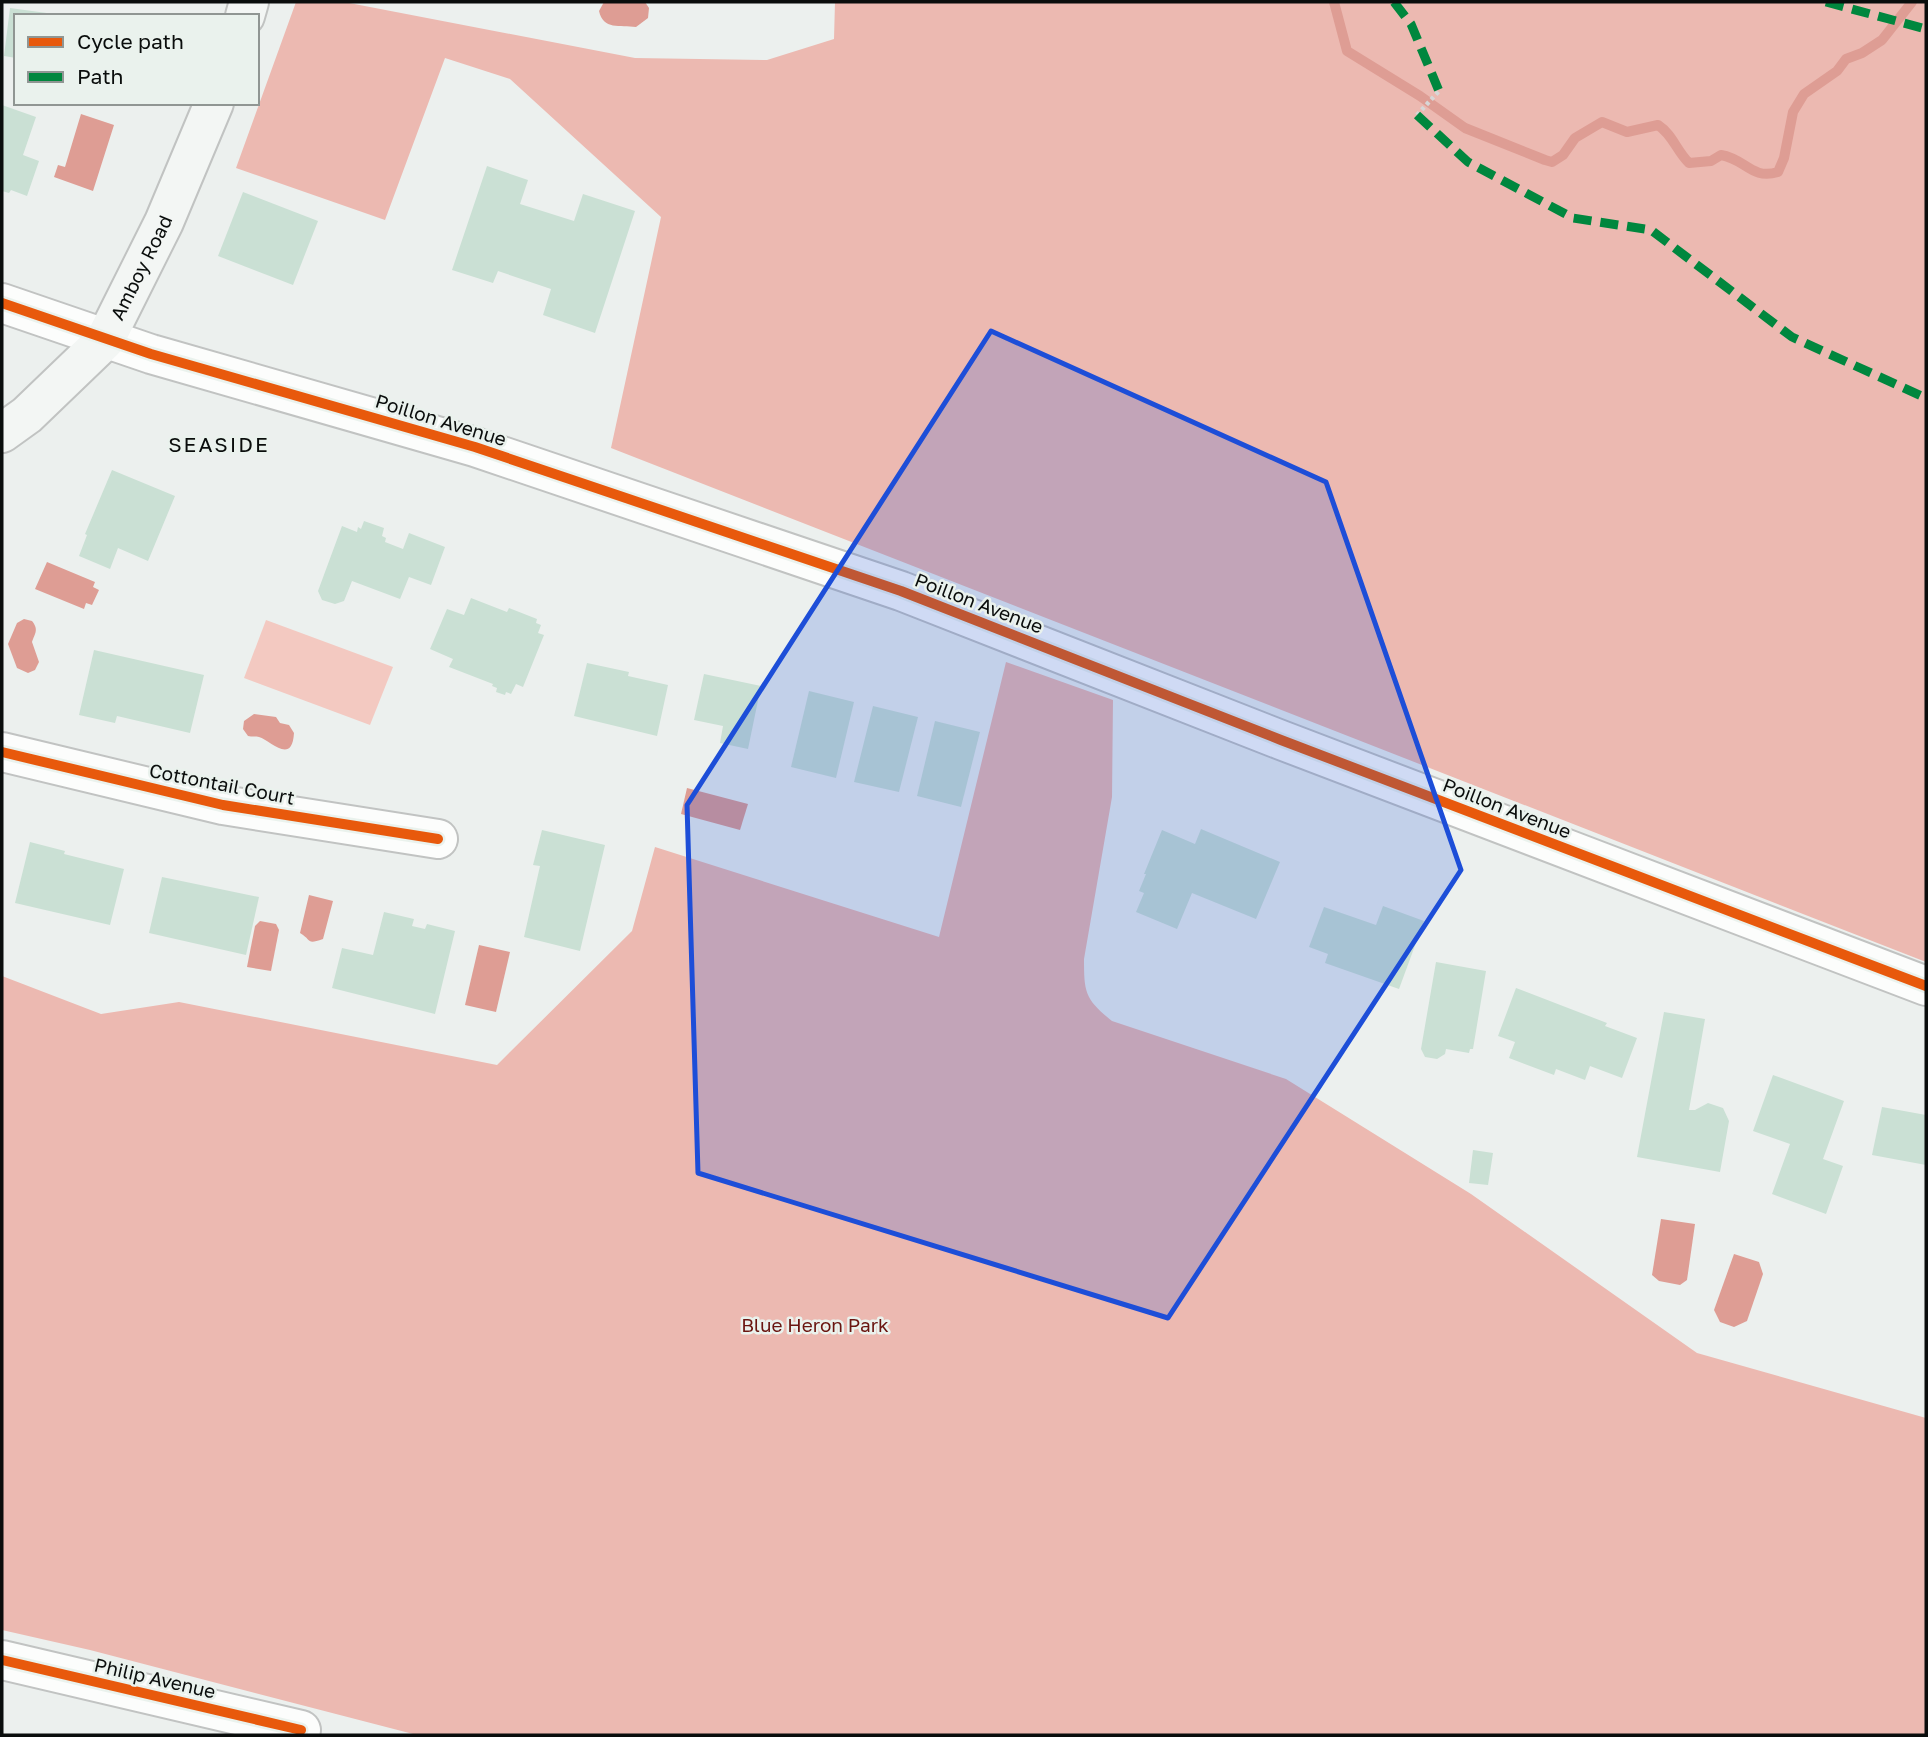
<svg xmlns="http://www.w3.org/2000/svg" width="1928" height="1737" font-family="'Golos Text',sans-serif">
	<style>
		.green { fill: #f3c9c1 }
		.forest { fill: #ecb9b1 }
		.water { fill: #de9d94 }
		.lines { fill: none; stroke-linecap: round; stroke-linejoin: round }
		.stream { stroke: #de9d94; stroke-width: 10 }
		.building { fill: #cae0d4 }
		.street-casing { stroke: #c1c3c2; stroke-width: 42 }
		.secondary-casing { stroke: #c1c3c2; stroke-width: 42 }
		.path { stroke: #d7d7d7; stroke-width: 4.5; stroke-dasharray: 3.5 3.5; stroke-linecap: butt }
		.street { stroke: #fcfdfc; stroke-width: 38 }
		.secondary { stroke: #f3f6f4; stroke-width: 38 }
		.quiet { stroke: #00873e; stroke-width: 9; stroke-dasharray: 18 9; stroke-linecap: butt }
		.cycleway-casing { stroke: #eaf2ed; stroke-width: 15 }
		.cycleway { stroke: #e8590c; stroke-width: 10 }
		.marked { fill: #1d4ed8; fill-opacity: 0.2; stroke: #1d4ed8; stroke-width: 5; stroke-linejoin: round }
		.labels { text-anchor: middle; stroke-width: 5; stroke-linejoin: round; paint-order: stroke }
		.street-label { font-size: 19px; fill: #0a0d0c; stroke: #eaf2ed }
		.park-label { font-size: 19px; fill: #6a1510; stroke: #eaf2ed }
		.neighbourhood-label { font-size: 21px; letter-spacing: 2px; fill: #0a0d0c; stroke: #eaf2ed }
	</style>
	<rect width="100%" height="100%" fill="#ecf0ee"/>
	<path class="green" d="M266,620L393,667L370,725L244,678Z"/>
	<g class="forest">
		<path d="M296,2H344L635,58L767,60L834,39L835,2H1926V962L611,448L661,217L510,79L445,58L385,220L236,168Z"/>
		<path d="M1006,662L1113,700L1112,797L1084,959C1084,993 1085,999 1112,1021L1286,1079L1471,1194L1697,1353L1926,1418V1735H417L90,1650L2,1630V976L101,1014L179,1002L497,1065L632,931L655,847L939,937Z"/>
	</g>
	<g class="water">
		<path d="M604,2H645L649,8L648,18L636,27C620,25 603,30 599,11Z"/>
		<path d="M81,114L114,125L93,191L54,177L58,165L65,167Z"/>
		<path d="M47,562L95,582L93,587L99,590L92,605L86,603L84,609L35,589Z"/>
		<path d="M24,619L32,621C39,630 35,633 32,642L39,662L35,670L28,673L17,668L8,644L17,623Z"/>
		<path d="M254,714L276,717L280,723L289,725L294,733C292,766 270,740 259,737C256,736 252,737 248,736L243,729L244,721Z"/>
		<path d="M687,788L748,804L740,830L681,814Z"/>
		<path d="M309,895L333,901L323,939C306,945 312,940 300,933Z"/>
		<path d="M260,921L276,924L279,930L271,971L247,967L255,926Z"/>
		<path d="M479,945L510,952L496,1012L465,1005Z"/>
		<path d="M1661,1219L1695,1224L1687,1280L1680,1285L1659,1281L1652,1275Z"/>
		<path d="M1734,1254L1759,1262L1763,1274L1747,1321L1734,1327L1720,1322L1714,1310Z"/>
	</g>
	<g class="lines">
		<path class="stream" d="M1334,2L1347,51L1420,96L1465,128L1545,160L1552,162L1563,155L1575,138L1602,122L1627,132L1658,125C1673,135 1676,150 1689,163L1711,161L1721,155C1746,159 1751,180 1778,172L1784,158L1793,112L1804,94L1837,71L1846,59L1862,53L1882,40L1912,2"/>
	</g>
	<g class="building">
		<path d="M10,8L54,14L16,16V58L4,56Z"/>
		<path d="M2,105L36,117L23,155L39,161L27,196L11,190L9,193L2,191Z"/>
		<path d="M487,166L528,180L520,204L574,221L583,194L635,211L595,333L543,315L551,289L498,271L493,283L452,270Z"/>
		<path d="M243,192L318,221L293,285L218,256Z"/>
		<path d="M112,470L175,496L148,561L118,548L110,569L79,556L87,535L85,534Z"/>
		<path d="M364,521L384,528L382,536L386,538L385,542L403,549L409,533L445,547L431,585L409,577L400,599L352,581L344,601L335,604L322,600L318,591L342,526L357,532L358,527L361,529Z"/>
		<path d="M471,598L507,612L509,608L537,619L536,623L541,625L538,633L544,635L523,687L516,684L511,694L506,692L505,695L496,692L497,688L492,686L493,684L449,667L453,659L430,649L447,609L464,615Z"/>
		<path d="M94,650L204,675L190,733L117,716L115,723L79,715Z"/>
		<path d="M587,663L629,672L628,676L668,685L657,736L574,716Z"/>
		<path d="M704,674L761,686L748,749L720,743L723,726L694,720Z"/>
		<path d="M809,691L854,702L836,778L791,767Z"/>
		<path d="M873,706L918,717L899,792L854,782Z"/>
		<path d="M935,721L980,732L961,807L917,796Z"/>
		<path d="M1201,829L1280,862L1256,919L1192,893L1177,929L1136,912L1144,893L1139,891L1146,874H1144L1162,830L1195,844Z"/>
		<path d="M542,830L605,845L580,951L524,937L540,866L533,865Z"/>
		<path d="M30,842L65,851L64,854L124,869L110,925L15,903Z"/>
		<path d="M162,877L259,897L246,955L149,933Z"/>
		<path d="M1383,906L1424,921L1399,989L1325,963L1328,954L1309,947L1324,907L1376,925Z"/>
		<path d="M384,912L414,919L412,926L425,929L427,924L455,931L435,1014L332,988L342,948L373,955Z"/>
		<path d="M1436,962L1486,971L1473,1049H1470L1469,1053L1446,1049L1445,1054L1437,1059L1425,1057L1421,1049Z"/>
		<path d="M1516,988L1607,1023L1605,1026L1637,1038L1622,1078L1590,1066L1585,1080L1556,1069L1554,1075L1509,1058L1515,1042L1498,1036Z"/>
		<path d="M1664,1012L1705,1019L1689,1110H1695L1708,1103L1723,1108L1729,1121L1720,1172L1637,1157Z"/>
		<path d="M1773,1075L1844,1101L1823,1159L1843,1166L1826,1214L1772,1194L1790,1144L1753,1131Z"/>
		<path d="M1882,1107L1926,1115V1165L1872,1155Z"/>
		<path d="M1473,1150L1493,1153L1488,1185L1469,1183Z"/>
	</g>
	<g class="lines">
		<defs>
			<g id="street">
				<path d="M2,303L151,354L475,447L901,591L1281,740L1926,986"/>
				<path d="M2,752L223,805L438,839"/>
				<path d="M2,1660L301,1730"/>
			</g>
			<g id="secondary">
				<path d="M245,16L249,2"/>
				<path id="s1" d="M2,433L27,415L105,340L164,222L214,103"/>
			</g>
		</defs>
		<use href="#street" class="street-casing"/>
		<use href="#secondary" class="secondary-casing"/>
		<path class="path" d="M1417,115L1439,91"/>
		<use href="#street" class="street"/>
		<use href="#secondary" class="secondary"/>
		<g class="quiet">
			<path d="M1394,2L1411,24L1439,91"/>
			<path d="M1826,2L1926,29"/>
			<path d="M1417,115L1468,162L1573,218L1651,230L1792,337L1926,398"/>
		</g>
		<defs>
			<g id="cycleway">
				<path d="M2,303L151,354L475,447L901,591L1281,740L1926,986"/>
				<path d="M2,752L223,805L438,839"/>
				<path d="M2,1660L301,1730"/>
			</g>
		</defs>
		<use href="#cycleway" class="cycleway-casing"/>
		<use href="#cycleway" class="cycleway"/>
	</g>
	<path class="marked" d="M991,331L1326,482L1461,870L1168,1318L698,1173L687,805Z"/>
	<g class="labels">
		<g class="street-label">
			<text dy="7" stroke="none"><textPath href="#s1" startOffset="220">Amboy Road</textPath></text>
			<text transform="translate(441 420) rotate(17)" y="7">Poillon Avenue</text>
			<text transform="translate(979 603) rotate(21)" y="7">Poillon Avenue</text>
			<text transform="translate(222 784) rotate(11)" y="7">Cottontail Court</text>
			<text transform="translate(1507 808) rotate(21)" y="7">Poillon Avenue</text>
			<text transform="translate(155 1678) rotate(13)" y="7">Philip Avenue</text>
		</g>
		<g class="park-label">
			<text x="815" y="1332">Blue Heron Park</text>
		</g>
		<g class="neighbourhood-label">
			<text x="219" y="452">SEASIDE</text>
		</g>
	</g>
	<rect width="1928" height="1737" fill="none" stroke="#0a0d0c" stroke-width="7"/>
	<rect x="14" y="14" width="245" height="91" fill="#eaf2ed" stroke="#909693" stroke-width="2"/>
	<rect x="28" y="37" width="35" height="10" fill="#e8590c" stroke="#909693" stroke-width="2"/>
	<text x="77" y="49" font-size="21" fill="#0a0d0c">Cycle path</text>
	<rect x="28" y="72" width="35" height="10" fill="#00873e" stroke="#909693" stroke-width="2"/>
	<text x="77" y="84" font-size="21" fill="#0a0d0c">Path</text>
</svg>
